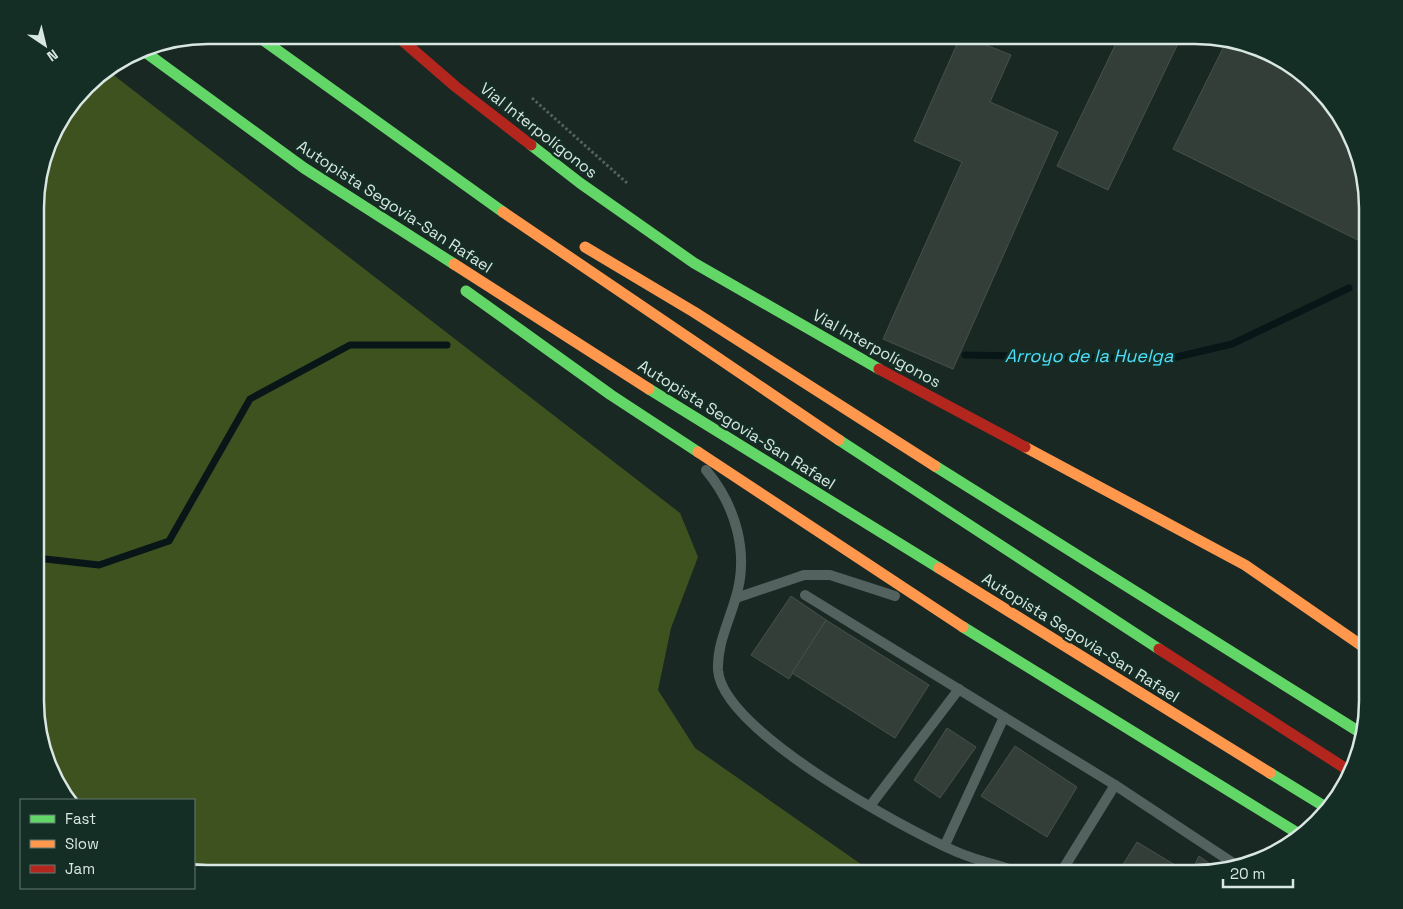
<svg xmlns="http://www.w3.org/2000/svg" width="1403" height="909" font-family="'Space Grotesk',sans-serif">
	<style>
		.green { fill: #3e5220 }
		.lines { fill: none; stroke-linecap: round; stroke-linejoin: round }
		.stream { stroke: #091618; stroke-width: 7 }
		.building { fill: #343e39; stroke: #47514b }
		.path { stroke: #56615f; stroke-width: 3; stroke-dasharray: 2.5 2.5; stroke-linecap: butt }
		.lane { stroke: #53615f; stroke-width: 10 }
		.fast { stroke: #63d668; stroke-width: 11 }
		.slow { stroke: #ff974d; stroke-width: 11 }
		.jam { stroke: #b3261e; stroke-width: 11 }
		.labels { text-anchor: middle; stroke-width: 5; stroke-linejoin: round; paint-order: stroke }
		.street-label { font-size: 16px; fill: #d8e7e1; stroke: #142e25 }
		.water-label { font-size: 18px; font-style: italic; fill: #4fdefb; stroke: #142e25 }
		.rim { fill: none; stroke: #d8e7e1; stroke-width: 2.5 }
	</style>
	<rect width="100%" height="100%" fill="#1a2823"/>
	<path class="green" d="M107,70L680,513L698,557L671,628L658,690L695,748L875,874H208L194,872V800H70L58,788L36,723V186L53,131L94,78Z"/>
	<g class="lines">
		<g class="stream">
			<path d="M965,355L1168,359L1232,344L1349,288"/>
			<path d="M36,558L99,565L169,541L250,399L350,345H447"/>
		</g>
	</g>
	<g class="building">
		<path d="M961,35L1011,55L990,102L1058,132L953,369L883,339L962,162L914,141Z"/>
		<path d="M1120,35H1182L1108,190L1057,166Z"/>
		<path d="M1227,40L1250,44L1291,64L1345,122L1368,197V245L1173,149Z"/>
		<path d="M791,596L826,620L789,679L751,655Z"/>
		<path d="M826,620L929,685L895,738L792,673Z"/>
		<path d="M947,728L976,747L940,798L914,780Z"/>
		<path d="M1015,746L1077,787L1047,837L981,796Z"/>
		<path d="M1137,842L1190,874H1117Z"/>
		<path d="M1199,856L1219,870L1206,874H1190Z"/>
	</g>
	<g class="lines">
		<path class="path" d="M532,98L627,183"/>
		<g class="lane">
			<path d="M706,470C736,506 750,554 735,600C728,624 717,645 718,670C722,731 903,828 957,852C978,861 1003,866 1025,874"/>
			<path d="M805,595L1115,785L1060,874"/>
			<path d="M736,598L804,575H830L895,596"/>
			<path d="M1115,785L1236,865"/>
			<path d="M870,806L959,689"/>
			<path d="M945,845L1004,717"/>
		</g>
		<g class="fast">
			<path d="M256,35L503,212"/>
			<path d="M141,49L304,168L454,264"/>
			<path d="M531,145L580,183L694,263L879,369"/>
			<path d="M466,291L611,395L698,452"/>
			<path d="M649,389L939,568"/>
			<path d="M839,440L1159,649"/>
			<path d="M935,466L1361,733"/>
			<path d="M963,627L1299,834"/>
			<path d="M1270,773L1327,808"/>
		</g>
		<g class="slow">
			<path d="M503,212L839,440"/>
			<path d="M585,247L694,312L935,466"/>
			<path d="M454,264L649,389"/>
			<path d="M1025,447L1245,565L1368,650"/>
			<path d="M698,452L963,627"/>
			<path d="M939,568L1270,773"/>
		</g>
		<g class="jam">
			<path d="M396,35L456,87L531,145"/>
			<path d="M879,369L1025,447"/>
			<path d="M1159,649L1348,770"/>
		</g>
	</g>
	<g class="labels">
		<g class="street-label">
			<text transform="translate(539 130) rotate(38)" y="6">Vial Interpolígonos</text>
			<text transform="translate(395 206) rotate(33)" y="6">Autopista Segovia-San Rafael</text>
			<text transform="translate(877 348) rotate(29)" y="6">Vial Interpolígonos</text>
			<text transform="translate(737 424) rotate(32)" y="6">Autopista Segovia-San Rafael</text>
			<text transform="translate(1081 637) rotate(32)" y="6">Autopista Segovia-San Rafael</text>
		</g>
		<g class="water-label">
			<text x="1089" y="362">Arroyo de la Huelga</text>
		</g>
	</g>
	<path d="M0 0H1403V909H0ZM208 44H1195A164 164 0 0 1 1359 208V701A164 164 0 0 1 1195 865H208A164 164 0 0 1 44 701V208A164 164 0 0 1 208 44Z" fill="#142e25" fill-rule="evenodd"/>
	<path class="rim" d="M208 44H1195A164 164 0 0 1 1359 208V701A164 164 0 0 1 1195 865H208A164 164 0 0 1 44 701V208A164 164 0 0 1 208 44Z"/>
	<rect x="20" y="799" width="175" height="90" fill="#142e25" stroke="#627870"/>
	<rect x="30" y="815" width="25" height="8" fill="#63d668" stroke="#627870"/>
	<text x="65" y="824" font-size="15" fill="#d8e7e1">Fast</text>
	<rect x="30" y="840" width="25" height="8" fill="#ff974d" stroke="#627870"/>
	<text x="65" y="849" font-size="15" fill="#d8e7e1">Slow</text>
	<rect x="30" y="865" width="25" height="8" fill="#b3261e" stroke="#627870"/>
	<text x="65" y="874" font-size="15" fill="#d8e7e1">Jam</text>
	<g transform="translate(45 45) rotate(145)" stroke="#142e25" stroke-width="4" paint-order="stroke">
	<path d="M0-4L9 19L0 12L-9 19Z" fill="#d8e7e1"/>
	<text y="-8" font-size="14" font-weight="bold" text-anchor="middle" fill="#d8e7e1">N</text>
	</g>
	<path d="M1223 879v8h70v-8" fill="none" stroke="#d8e7e1" stroke-width="2.5"/>
	<text x="1230" y="879" font-size="15" fill="#d8e7e1" stroke="#142e25" stroke-width="4" paint-order="stroke">20 m</text>
</svg>
